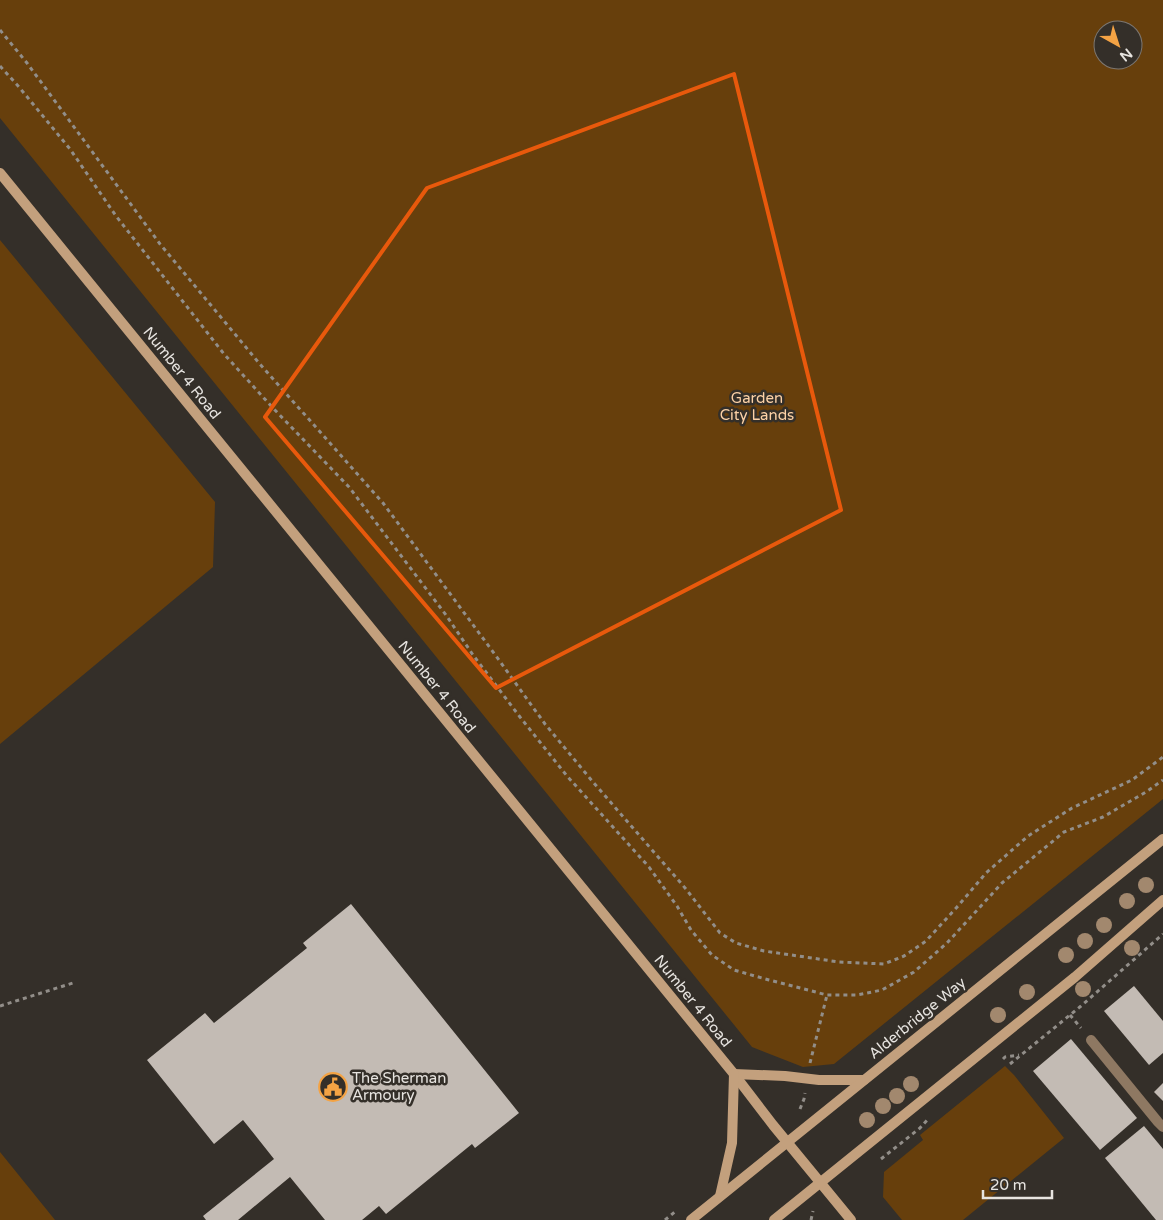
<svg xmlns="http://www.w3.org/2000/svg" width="1163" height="1220" font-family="'Varela Round',sans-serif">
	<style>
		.green { fill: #673f0c; fill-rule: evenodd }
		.building { fill: #c3bbb4 }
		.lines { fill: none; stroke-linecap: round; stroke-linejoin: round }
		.path { stroke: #928e89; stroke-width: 3; stroke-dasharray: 4 4; stroke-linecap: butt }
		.lane { stroke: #8e7862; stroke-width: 10 }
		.secondary { stroke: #c3a07d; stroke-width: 10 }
		.tree { fill: #a2886e }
		.marked { fill: none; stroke: #e8590c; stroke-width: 4; stroke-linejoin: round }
		.labels { text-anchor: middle; stroke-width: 5; stroke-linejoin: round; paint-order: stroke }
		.street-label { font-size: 15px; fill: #e7e4e0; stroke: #342f29 }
		.park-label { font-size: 15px; fill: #fcd1a6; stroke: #342f29 }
		.poi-label { font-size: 15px; fill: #e7e4e0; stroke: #342f29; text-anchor: start }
	</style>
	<rect width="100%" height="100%" fill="#342f29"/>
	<g class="green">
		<path d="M0,0H1163V799L834,1064L803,1067L752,1047L0,118ZM1103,30H1133V60H1103Z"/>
		<path d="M0,240L215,502L213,567L0,744Z"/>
		<path d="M1005,1066L1014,1075L1064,1138L963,1220H902L883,1197L884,1172L923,1140L920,1135Z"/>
		<path d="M0,1152L55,1220H0Z"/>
	</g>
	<g class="building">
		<path d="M351,904L519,1113L475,1148L472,1144L386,1214L379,1206L362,1220H325L290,1177L238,1220H206L203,1216L274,1159L243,1120L214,1144L147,1060L205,1013L214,1023L307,948L303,943Z"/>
		<path d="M1134,986L1163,1021V1053L1149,1065L1104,1011Z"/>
		<path d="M1071,1039L1137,1118L1100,1150L1033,1071Z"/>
		<path d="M1163,1083V1101L1154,1092Z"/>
		<path d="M1144,1126L1163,1149V1220H1156L1105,1158Z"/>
	</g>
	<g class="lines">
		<g class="path">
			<path d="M0,30L27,63L160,244L259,363L383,503L499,660L545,724L593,782L686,889L720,933L736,943L764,951L839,962L884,964L904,956L926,941L958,906L986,873L1028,836L1072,808L1132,780L1163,757"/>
			<path d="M0,66L19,87L70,149L116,216L224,354L272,407L349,487L446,615L473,655L520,717L567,776L649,867L677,906L691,930L712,955L734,970L769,980L804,989L827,995H857L882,990L914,972L947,943L1002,883L1064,832L1103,817L1146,792L1163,780"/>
			<path d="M0,1006L76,982"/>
			<path d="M1070,1015L1081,1028"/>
			<path d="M1003,1059L1005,1057L1019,1055"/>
			<path d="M810,1063L827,995"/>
			<path d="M1010,1064L1081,1006L1163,934"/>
			<path d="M800,1109L804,1099L805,1093"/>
			<path d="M881,1159L920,1128L928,1119"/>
			<path d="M665,1220L676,1211"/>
			<path d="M811,1220L813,1211"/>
		</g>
		<path class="lane" d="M1091,1040L1158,1122L1163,1127"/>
		<g class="secondary">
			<path d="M0,173L734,1074L773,1125L851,1220"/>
			<path d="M734,1074L785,1076L819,1080H864"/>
			<path d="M720,1196L732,1143L734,1074"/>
			<path d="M691,1220L1163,839"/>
			<path d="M774,1220L1075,977L1163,900"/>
		</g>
	</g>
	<g class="tree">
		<circle cx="1146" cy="885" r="8"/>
		<circle cx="1127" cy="901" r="8"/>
		<circle cx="1104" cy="925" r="8"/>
		<circle cx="1085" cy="941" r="8"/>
		<circle cx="1132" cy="948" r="8"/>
		<circle cx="1066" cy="955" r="8"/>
		<circle cx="1083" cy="989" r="8"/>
		<circle cx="1027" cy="992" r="8"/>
		<circle cx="998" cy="1015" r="8"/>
		<circle cx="911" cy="1084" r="8"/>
		<circle cx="897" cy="1096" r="8"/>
		<circle cx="883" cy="1106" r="8"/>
		<circle cx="867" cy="1120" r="8"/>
	</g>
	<path class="marked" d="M734,74L841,510L496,688L265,417L427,188Z"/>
	<defs>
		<symbol id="civic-ring" viewBox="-11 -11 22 22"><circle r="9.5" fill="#342f29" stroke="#f4a344" stroke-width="1.5"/><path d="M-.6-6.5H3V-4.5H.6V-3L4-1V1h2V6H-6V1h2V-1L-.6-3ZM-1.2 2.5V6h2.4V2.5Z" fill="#f4a344"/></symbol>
	</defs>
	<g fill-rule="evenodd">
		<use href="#civic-ring" x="317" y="1071" width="32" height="32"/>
	</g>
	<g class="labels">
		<g class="street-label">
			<text transform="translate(182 373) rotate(51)" y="5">Number 4 Road</text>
			<text transform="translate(437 687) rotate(51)" y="5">Number 4 Road</text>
			<text transform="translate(693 1001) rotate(51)" y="5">Number 4 Road</text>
			<text transform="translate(917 1018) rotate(-39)" y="5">Alderbridge Way</text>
		</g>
		<g class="park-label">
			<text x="757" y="403">Garden<tspan x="757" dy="17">City Lands</tspan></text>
		</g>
		<g class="poi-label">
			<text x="352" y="1083">The Sherman<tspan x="352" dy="17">Armoury</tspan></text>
		</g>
	</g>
	<g transform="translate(1118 45) rotate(141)"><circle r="24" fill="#342f29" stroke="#7c7772"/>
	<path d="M0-4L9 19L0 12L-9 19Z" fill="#f4a344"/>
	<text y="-8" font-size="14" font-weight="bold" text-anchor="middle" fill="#e7e4e0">N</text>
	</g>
	<path d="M983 1190v8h69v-8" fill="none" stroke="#e7e4e0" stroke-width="2.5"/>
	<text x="990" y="1190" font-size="15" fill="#e7e4e0" stroke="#342f29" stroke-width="4" paint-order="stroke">20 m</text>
</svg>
